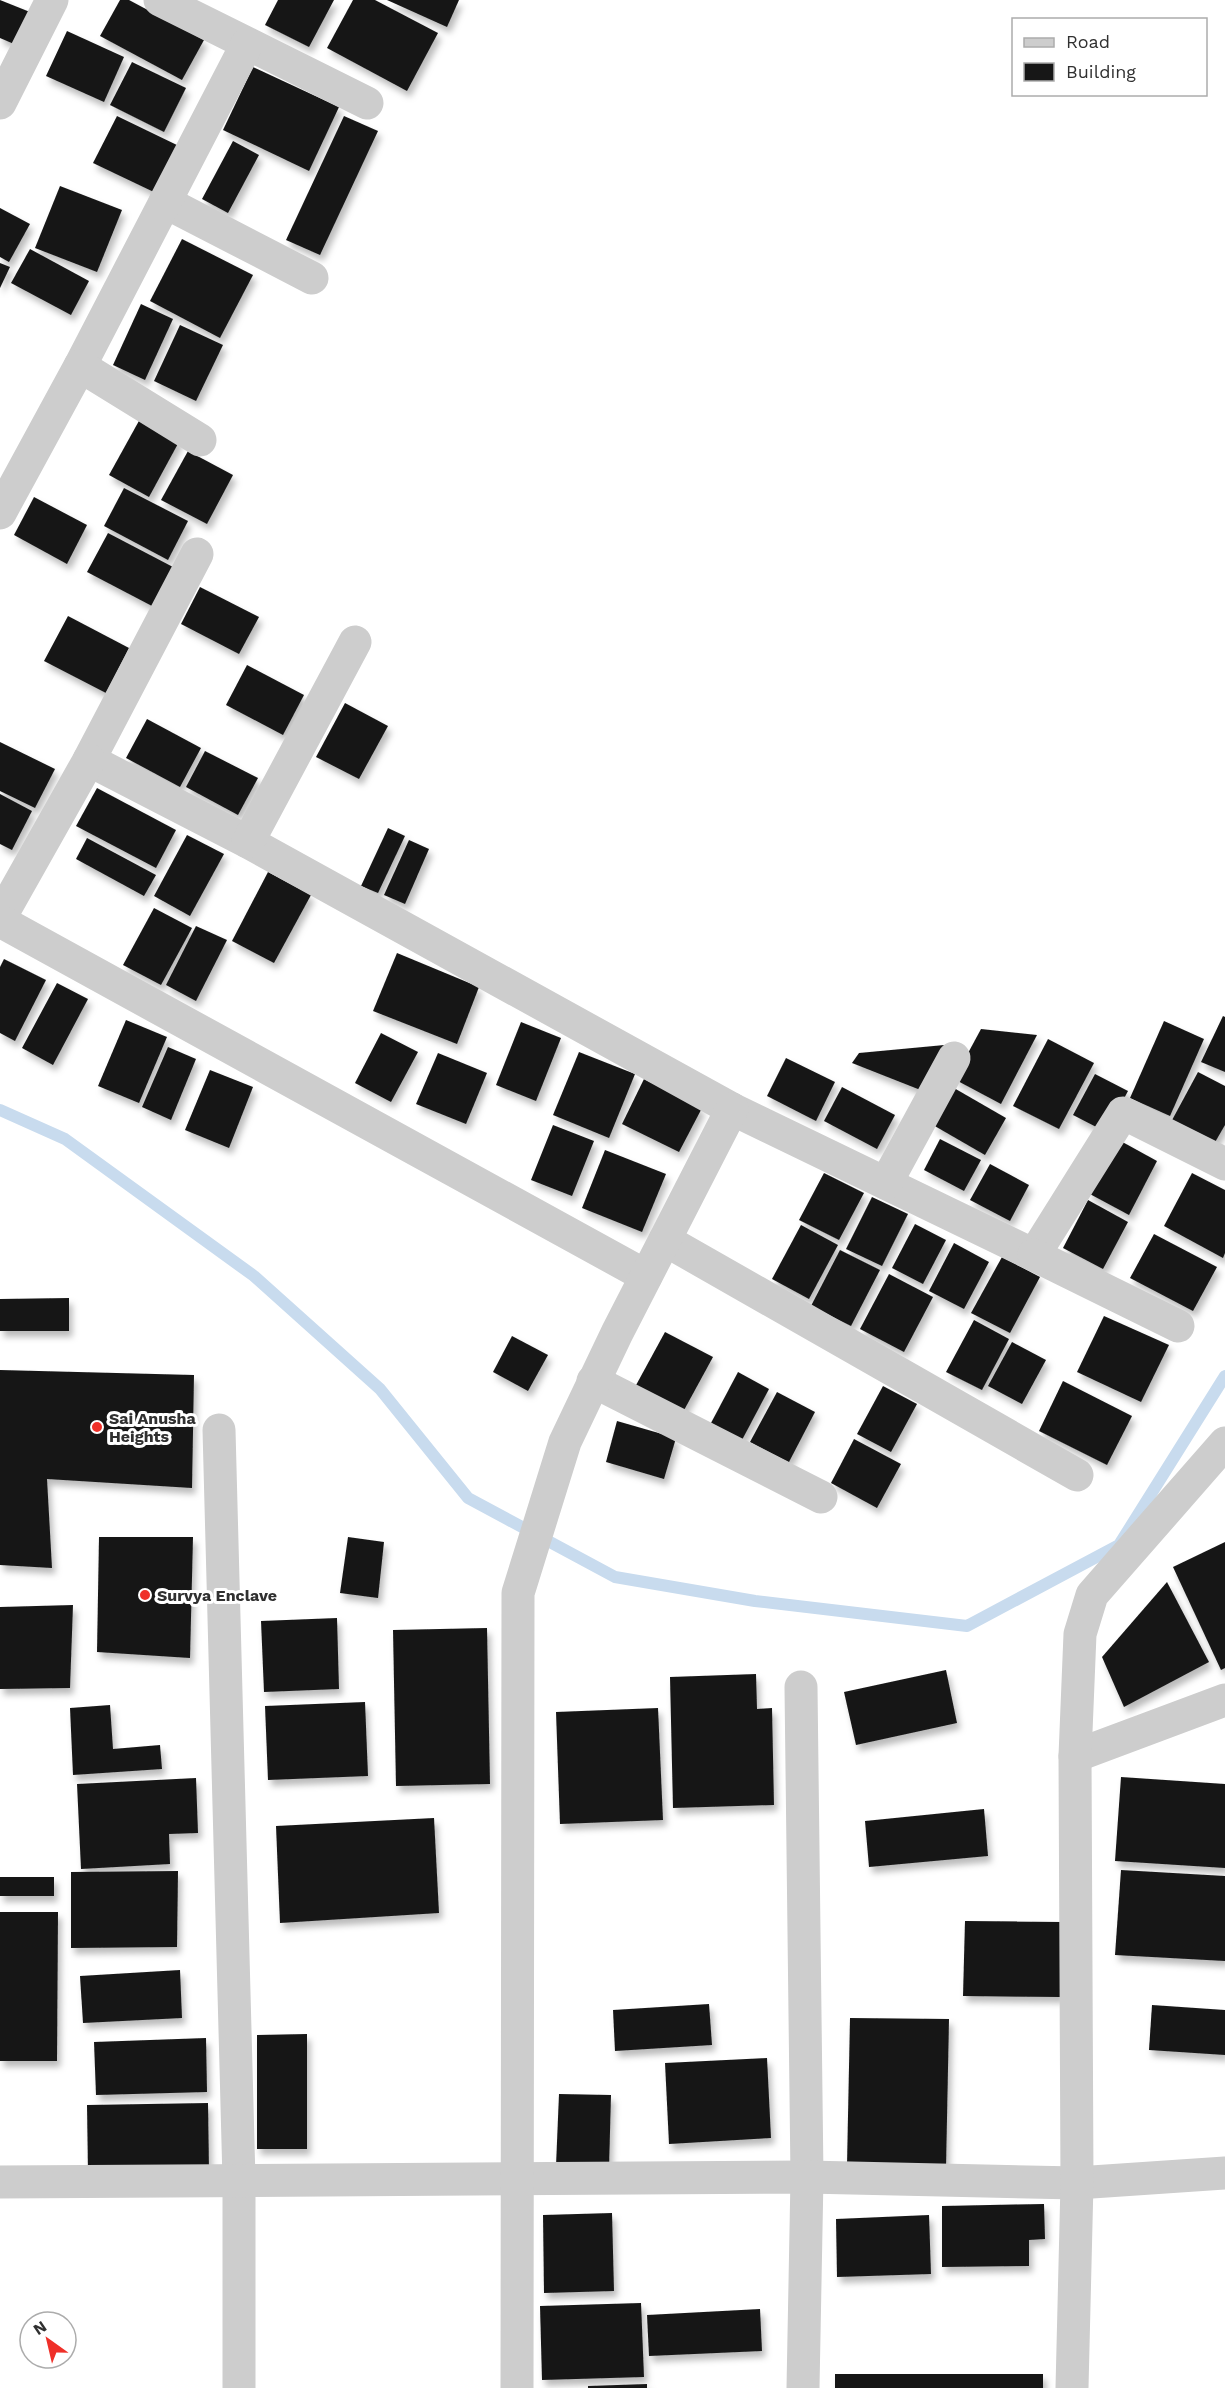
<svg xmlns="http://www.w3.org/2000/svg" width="1225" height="2388" font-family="'Work Sans',sans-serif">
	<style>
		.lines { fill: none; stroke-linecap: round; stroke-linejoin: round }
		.stream { stroke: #c8dbee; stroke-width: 12 }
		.building { fill: #171717; filter: url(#shadow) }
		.street { stroke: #cdcdcd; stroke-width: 33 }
		.poi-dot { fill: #ef3029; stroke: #fff; stroke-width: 2 }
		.labels { text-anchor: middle; stroke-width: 6; stroke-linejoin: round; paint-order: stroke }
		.poi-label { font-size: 16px; font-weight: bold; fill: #303030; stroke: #fff; text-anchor: start }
	</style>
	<defs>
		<filter id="shadow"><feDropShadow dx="3.5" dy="6" stdDeviation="3" flood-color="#0004"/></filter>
	</defs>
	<rect width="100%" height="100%" fill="#fff"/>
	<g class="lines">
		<path class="stream" d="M0,1110L65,1139L254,1276L380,1389L468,1498L615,1577L755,1601L967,1626L1119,1545L1225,1376"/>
	</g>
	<g class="building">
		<path d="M0,0L35,14L21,47L0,38Z"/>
		<path d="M120,0H129L204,40L182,80L100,36Z"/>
		<path d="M278,0H334L309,47L265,25Z"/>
		<path d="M353,0H375L438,33L407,91L327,48Z"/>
		<path d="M387,0H459L447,27Z"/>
		<path d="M67,31L124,57L104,102L46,76Z"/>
		<path d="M132,62L186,88L164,132L110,105Z"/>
		<path d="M253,67L339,107L309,171L223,130Z"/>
		<path d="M117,116L181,147L158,194L93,163Z"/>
		<path d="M344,116L378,131L320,255L286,240Z"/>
		<path d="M233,141L259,155L228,213L202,199Z"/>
		<path d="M60,186L122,210L97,272L35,248Z"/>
		<path d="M0,208L30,224L9,262L0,257Z"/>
		<path d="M182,239L253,275L220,338L150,301Z"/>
		<path d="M30,249L89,281L71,315L11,283Z"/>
		<path d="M0,263L10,267L0,288Z"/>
		<path d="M141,304L173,319L145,380L113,365Z"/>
		<path d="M180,325L223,345L196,401L154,381Z"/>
		<path d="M140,419L180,440L149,497L109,475Z"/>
		<path d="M188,451L233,475L207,524L161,500Z"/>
		<path d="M124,488L188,521L168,560L104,526Z"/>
		<path d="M34,497L87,525L67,564L14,535Z"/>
		<path d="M108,533L173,567L152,606L87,572Z"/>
		<path d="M200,587L259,617L239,654L181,624Z"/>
		<path d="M68,616L129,648L106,693L44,661Z"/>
		<path d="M247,665L304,695L283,735L226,705Z"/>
		<path d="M345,703L388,726L359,779L316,757Z"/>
		<path d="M147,719L201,748L180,787L126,758Z"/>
		<path d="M0,742L55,769L35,808L0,791Z"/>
		<path d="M205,751L258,778L238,815L186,787Z"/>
		<path d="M97,788L176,830L156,868L76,826Z"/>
		<path d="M0,794L32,811L12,850L0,844Z"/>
		<path d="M388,828L405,836L378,893L361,886Z"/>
		<path d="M187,835L224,854L190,916L154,896Z"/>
		<path d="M87,838L156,875L144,896L76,859Z"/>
		<path d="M409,840L429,849L405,904L384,895Z"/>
		<path d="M268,872L311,895L274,963L232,941Z"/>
		<path d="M154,908L192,928L161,985L123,965Z"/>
		<path d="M196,926L227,940L196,1001L166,985Z"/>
		<path d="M397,953L479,987L457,1044L373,1011Z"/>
		<path d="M4,959L46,980L15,1041L0,1033V967Z"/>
		<path d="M57,983L88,999L53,1065L22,1048Z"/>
		<path d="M1223,1016L1225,1017V1072L1201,1062Z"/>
		<path d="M126,1020L167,1037L139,1103L98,1086Z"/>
		<path d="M1164,1021L1204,1039L1170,1116L1130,1098Z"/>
		<path d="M521,1022L561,1038L536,1101L496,1085Z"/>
		<path d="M981,1029L1037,1035L1001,1104L954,1079Z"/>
		<path d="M381,1033L418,1052L391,1102L355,1083Z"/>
		<path d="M1048,1039L1094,1063L1059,1129L1013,1106Z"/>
		<path d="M955,1044L923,1091L852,1063L859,1053Z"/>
		<path d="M168,1047L196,1059L171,1120L142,1107Z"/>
		<path d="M579,1052L635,1074L609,1138L553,1115Z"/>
		<path d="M438,1053L487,1073L466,1124L416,1104Z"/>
		<path d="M786,1058L835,1082L816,1121L767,1096Z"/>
		<path d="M210,1070L253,1087L229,1148L185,1130Z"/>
		<path d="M1198,1072L1225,1086V1125L1214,1144L1171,1122Z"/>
		<path d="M1095,1074L1128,1091L1106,1132L1073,1115Z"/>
		<path d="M644,1079L702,1108L679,1152L622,1124Z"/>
		<path d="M842,1087L895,1115L877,1149L824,1121Z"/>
		<path d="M954,1088L1006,1118L985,1155L933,1125Z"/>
		<path d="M553,1125L594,1141L572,1196L531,1180Z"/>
		<path d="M940,1139L981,1160L964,1191L924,1170Z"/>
		<path d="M1117,1139L1157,1161L1129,1215L1088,1193Z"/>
		<path d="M605,1150L666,1174L642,1232L582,1208Z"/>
		<path d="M990,1164L1029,1185L1010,1221L970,1200Z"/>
		<path d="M824,1173L864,1193L839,1240L799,1220Z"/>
		<path d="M1192,1173L1225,1190V1253L1223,1258L1164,1226Z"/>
		<path d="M872,1197L908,1214L882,1266L846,1249Z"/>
		<path d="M1088,1200L1128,1222L1103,1269L1063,1248Z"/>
		<path d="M915,1224L946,1240L923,1284L892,1268Z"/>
		<path d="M801,1225L838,1245L809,1299L772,1279Z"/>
		<path d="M1154,1234L1217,1267L1193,1311L1130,1278Z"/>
		<path d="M954,1243L989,1262L964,1309L929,1291Z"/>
		<path d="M840,1250L880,1270L851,1326L811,1306Z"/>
		<path d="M1002,1257L1040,1277L1010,1333L971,1313Z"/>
		<path d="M889,1274L933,1297L904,1352L860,1329Z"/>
		<path d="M69,1298V1331H0V1299Z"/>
		<path d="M1104,1316L1169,1345L1141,1402L1077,1372Z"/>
		<path d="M974,1320L1009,1339L982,1390L946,1372Z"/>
		<path d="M665,1332L713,1357L683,1412L635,1387Z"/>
		<path d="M512,1336L548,1355L528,1391L493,1372Z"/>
		<path d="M1012,1342L1046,1360L1022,1404L988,1386Z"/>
		<path d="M0,1370L194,1375L192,1488L47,1479L52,1568L0,1565Z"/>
		<path d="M738,1372L769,1389L742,1440L711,1423Z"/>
		<path d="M1063,1381L1132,1416L1107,1465L1039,1431Z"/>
		<path d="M883,1386L917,1404L891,1452L857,1434Z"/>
		<path d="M777,1392L815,1412L789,1462L750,1442Z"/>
		<path d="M617,1421L676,1438L664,1479L606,1462Z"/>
		<path d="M854,1439L901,1464L877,1508L831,1483Z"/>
		<path d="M99,1537H193L190,1658L97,1652Z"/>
		<path d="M348,1537L384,1542L378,1598L340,1593Z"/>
		<path d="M1225,1542V1668L1221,1670L1173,1567Z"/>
		<path d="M1167,1582L1209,1662L1124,1707L1102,1657Z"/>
		<path d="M73,1605L70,1688L0,1689V1607Z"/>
		<path d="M337,1618L339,1689L264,1692L261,1621Z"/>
		<path d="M487,1628L490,1784L396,1786L393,1630Z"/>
		<path d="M946,1670L957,1723L856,1745L844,1692Z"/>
		<path d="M756,1674L757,1709L772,1708L774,1805L673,1808L670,1677Z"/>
		<path d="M365,1702L368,1776L268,1780L265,1706Z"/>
		<path d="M110,1705L113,1749L160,1745L162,1769L73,1775L70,1708Z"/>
		<path d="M658,1708L663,1820L560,1824L556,1712Z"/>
		<path d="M1121,1777L1225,1784V1868L1115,1861Z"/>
		<path d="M196,1778L198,1833L169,1834L170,1864L81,1869L77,1784Z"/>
		<path d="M984,1809L988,1856L869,1867L865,1821Z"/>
		<path d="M434,1818L439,1913L280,1923L276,1826Z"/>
		<path d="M1121,1870L1225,1876V1961L1115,1955Z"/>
		<path d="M178,1871L177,1947L71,1948V1872Z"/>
		<rect x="0" y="1877" width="54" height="19"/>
		<path d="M0,1912H58L57,2061H0Z"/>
		<path d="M965,1921L1062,1922L1061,1997L963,1996Z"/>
		<path d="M180,1970L182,2018L83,2023L80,1976Z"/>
		<path d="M709,2004L712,2045L615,2051L613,2010Z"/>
		<path d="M1152,2005L1225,2010V2055L1149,2050Z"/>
		<path d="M850,2018L949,2019L946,2167L847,2165Z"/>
		<path d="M307,2034V2149H257V2035Z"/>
		<path d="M206,2038L207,2092L96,2095L94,2042Z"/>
		<path d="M767,2058L771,2138L669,2144L665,2063Z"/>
		<path d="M559,2094L611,2095L609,2168L556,2166Z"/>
		<path d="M208,2103L209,2171L88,2173L87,2105Z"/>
		<path d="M1044,2204L1045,2239L1029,2240V2266L942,2267V2206Z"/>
		<path d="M612,2213L614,2291L544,2293L543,2215Z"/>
		<path d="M929,2215L931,2274L837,2277L836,2219Z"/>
		<path d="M641,2303L644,2377L542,2380L540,2306Z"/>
		<path d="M760,2309L762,2351L649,2356L647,2315Z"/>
		<rect x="835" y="2374" width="208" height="14"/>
		<path d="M647,2384V2388H588V2386Z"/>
	</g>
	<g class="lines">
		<g class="street">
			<path d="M160,0L367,103"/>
			<path d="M0,103L52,0"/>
			<path d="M165,202L312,278"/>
			<path d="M80,366L247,44"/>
			<path d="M0,513L80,366L200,440"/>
			<path d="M197,554L89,760L248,842L732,1109L1034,1255L1123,1113L1225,1164"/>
			<path d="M248,842L355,642"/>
			<path d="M0,918L89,760"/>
			<path d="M0,921L646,1276"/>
			<path d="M886,1183L954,1058"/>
			<path d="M665,1240L1077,1475"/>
			<path d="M1034,1255L1178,1326"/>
			<path d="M593,1381L821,1497"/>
			<path d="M219,1430L239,2180V2388"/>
			<path d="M801,1687L807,2177L803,2388"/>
			<path d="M1075,1756L1225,1700"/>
			<path d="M0,2182L807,2177L1077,2183L1225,2173"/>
			<path d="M517,2388L518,1593L565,1442L617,1333L732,1109"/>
			<path d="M1072,2388L1077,2183L1075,1756L1080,1634L1092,1595L1225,1443"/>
		</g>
	</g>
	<g class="poi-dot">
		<circle cx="97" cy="1427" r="6"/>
		<circle cx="145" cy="1595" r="6"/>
	</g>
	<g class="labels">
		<g class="poi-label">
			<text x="109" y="1424">Sai Anusha<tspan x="109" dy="18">Heights</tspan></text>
			<text x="157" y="1601">Survya Enclave</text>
		</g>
	</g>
	<rect x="1012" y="18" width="195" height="78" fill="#ffffff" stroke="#acacac" stroke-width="1.5"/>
	<rect x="1024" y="38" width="30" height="9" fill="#cdcdcd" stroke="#acacac" stroke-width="1.5"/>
	<text x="1066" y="48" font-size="18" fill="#303030">Road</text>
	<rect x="1024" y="63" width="30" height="18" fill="#171717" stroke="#acacac" stroke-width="1.5"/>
	<text x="1066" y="78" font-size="18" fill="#303030">Building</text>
	<g transform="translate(48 2340) rotate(326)"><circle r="28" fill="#ffffff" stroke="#acacac" stroke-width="1.5"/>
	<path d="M0-4.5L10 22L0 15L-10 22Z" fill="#ef3029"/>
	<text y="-9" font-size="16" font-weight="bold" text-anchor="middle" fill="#303030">N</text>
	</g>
</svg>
